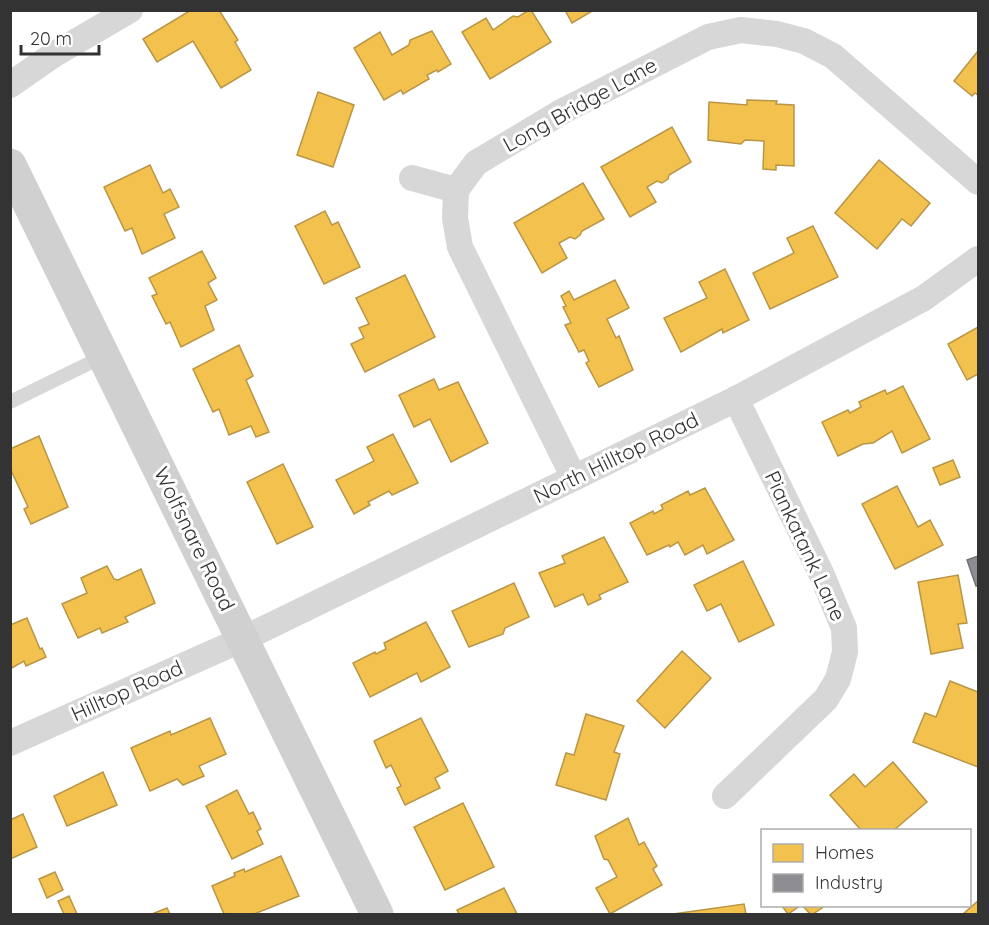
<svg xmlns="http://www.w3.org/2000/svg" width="989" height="925" font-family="Quicksand,sans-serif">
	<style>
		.homes { fill: #f2c14e; stroke: #b99646; stroke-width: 1.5 }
		.industry { fill: #8d8d92; stroke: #727276; stroke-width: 1.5 }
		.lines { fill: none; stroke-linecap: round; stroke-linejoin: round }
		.lane { stroke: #d7d7d7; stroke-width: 14 }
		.street { stroke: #d7d7d7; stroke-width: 26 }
		.secondary { stroke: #d0d0d0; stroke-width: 33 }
		.labels { text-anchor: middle; stroke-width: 6; stroke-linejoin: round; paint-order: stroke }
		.street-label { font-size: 21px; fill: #333; stroke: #fff }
	</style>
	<rect width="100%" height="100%" fill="#fff"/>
	<g class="homes">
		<path d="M191,10H219L238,40L235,42L251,70L221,88L193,41L157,62L143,39Z"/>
		<path d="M529,10H531L551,42L490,79L462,32L486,18L493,30L513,16L518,17Z"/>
		<path d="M565,10H594L572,23Z"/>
		<path d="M432,31L451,64L438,72L437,70L427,75L429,79L403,94L401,90L384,100L354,48L380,32L392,55L409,45L410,40Z"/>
		<path d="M978,51V95L975,93L972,96L954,81Z"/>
		<path d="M318,92L354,105L333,167L297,155Z"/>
		<path d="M747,100L777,101L776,104L794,105V166L776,165V170L763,169L764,141L745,140L741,144L708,140L709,102L747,105Z"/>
		<path d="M672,127L691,162L669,175L668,179L662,183L657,181L647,187L656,202L630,217L601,167Z"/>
		<path d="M879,160L930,203L911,226L902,219L877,249L835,213Z"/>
		<path d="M150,165L163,193L170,189L179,207L164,214L175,238L142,254L132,228L125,231L104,187Z"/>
		<path d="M583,183L604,219L582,231L580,235L575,239L570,237L559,243L567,258L542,273L514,223Z"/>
		<path d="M325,211L332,225L338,222L360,267L324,284L295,226Z"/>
		<path d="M813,226L838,277L770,309L753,273L794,253L787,238Z"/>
		<path d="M202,251L216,278L208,283L217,300L205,306L214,330L181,347L170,322L166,324L152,296L157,294L149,278Z"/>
		<path d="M725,269L749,320L723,333L722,329L681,352L664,318L707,298L699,282Z"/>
		<path d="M405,275L435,337L365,372L351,344L364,338L359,328L369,324L356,298Z"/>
		<path d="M615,280L629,308L607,319L616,338L619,336L633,370L599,387L586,363L589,361L584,350L579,352L565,325L571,323L563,307L566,306L561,296L569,291L574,300Z"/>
		<path d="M978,327V374L967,380L948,344Z"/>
		<path d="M239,345L253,376L246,380L269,432L256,437L251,426L229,435L219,409L213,412L193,369Z"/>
		<path d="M434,379L439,390L458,382L488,443L451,462L430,419L414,427L399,395Z"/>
		<path d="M903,386L930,439L902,453L892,431L873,443L863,444L838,456L822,422L848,410L850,413L861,407L859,402L885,390L887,394Z"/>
		<path d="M393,434L418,483L392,495L389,491L368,502L370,505L354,514L336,480L374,461L367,447Z"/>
		<path d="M39,436L68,507L31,524L24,509L28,507L10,468V449Z"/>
		<path d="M953,460L960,477L940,485L933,468Z"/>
		<path d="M283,464L313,527L277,544L247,482Z"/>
		<path d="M897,486L918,527L930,520L943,545L895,569L862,504Z"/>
		<path d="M705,488L734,540L707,554L703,545L685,555L678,542L670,547L669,545L647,555L630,523L653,511L654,514L663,509L661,505L688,491L690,495Z"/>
		<path d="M604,537L628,582L599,595L601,599L588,605L583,594L555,607L539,573L565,563L562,556Z"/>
		<path d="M743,561L774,625L739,642L721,604L707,611L694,585Z"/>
		<path d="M107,566L114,579L118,580L141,569L155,603L125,617L128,622L102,633L100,628L78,638L62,604L87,593L81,578Z"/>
		<path d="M958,575L967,623L958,624L963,648L931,654L918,582Z"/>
		<path d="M514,583L529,617L505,628L503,634L469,647L452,611Z"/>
		<path d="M27,618L40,649L42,648L46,657L26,666L24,661L10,669V625Z"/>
		<path d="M426,622L450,667L421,682L417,673L370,697L353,663L375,652L376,654L386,649L384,643Z"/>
		<path d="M682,651L711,678L665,728L637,701Z"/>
		<path d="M950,681L978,692V767L913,742L925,713L936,717Z"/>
		<path d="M586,714L624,726L614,752L620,754L606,800L556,785L566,753L574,755Z"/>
		<path d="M210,718L226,754L199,766L204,776L183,785L177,779L150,791L131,748L170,731L171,735Z"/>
		<path d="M421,718L448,771L435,778L440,788L405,805L397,788L401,786L391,765L386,768L374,741Z"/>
		<path d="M893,762L927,802L894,830H861L830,795L854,774L865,787Z"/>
		<path d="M103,772L117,805L67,826L54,796Z"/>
		<path d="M237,790L249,814L253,812L261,829L257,831L263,844L232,859L206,806Z"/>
		<path d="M463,803L494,867L445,890L414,827Z"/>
		<path d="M23,814L37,847L10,859V820Z"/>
		<path d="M628,818L639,845L644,842L657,866L653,869L662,885L610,914L596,888L617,877L608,860L604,859L595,836Z"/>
		<path d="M281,856L299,896L254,914H224L212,886L235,876L234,873L244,869L245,872Z"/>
		<path d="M55,872L63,890L47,898L39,879Z"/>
		<path d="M504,888L517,914H459L457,910Z"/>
		<path d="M69,896L77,914H64L58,901Z"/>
		<path d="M978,901V914H963Z"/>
		<path d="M744,904L746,914H673Z"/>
		<path d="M782,906H800L788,914Z"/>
		<path d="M803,906H825L813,914H810Z"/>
		<path d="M167,908L170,914H152Z"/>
	</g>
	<path class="industry" d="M978,556V586H976L967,560Z"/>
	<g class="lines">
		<path class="lane" d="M10,402L104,356"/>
		<g class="street">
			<path d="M10,85L53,55L130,10"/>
			<path d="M412,178L456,190"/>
			<path d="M574,478L460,247L455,218L456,190L476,163L563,111L708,37L741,30L777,34L804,41L833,56L978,182"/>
			<path d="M10,743L243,639L736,399L924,298L978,259"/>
			<path d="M725,796L826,699L838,679L845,652L844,628L821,573L736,399"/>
		</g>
		<path class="secondary" d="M10,165L377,914"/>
	</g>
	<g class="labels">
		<g class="street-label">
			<text transform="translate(580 105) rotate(-29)" y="7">Long Bridge Lane</text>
			<text transform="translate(616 458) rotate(-26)" y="7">North Hilltop Road</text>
			<text transform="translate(194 539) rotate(64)" y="7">Wolfsnare Road</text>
			<text transform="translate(805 546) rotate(65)" y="7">Piankatank Lane</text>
			<text transform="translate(127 691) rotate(-24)" y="7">Hilltop Road</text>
		</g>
	</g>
	<rect width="989" height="925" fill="none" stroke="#333333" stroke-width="24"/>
	<rect x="761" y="829" width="210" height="78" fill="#ffffff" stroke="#adadad" stroke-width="1.5"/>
	<rect x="773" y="844" width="30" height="18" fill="#f2c14e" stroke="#adadad" stroke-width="1.5"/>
	<text x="815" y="859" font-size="18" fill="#333333">Homes</text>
	<rect x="773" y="874" width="30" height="18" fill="#8d8d92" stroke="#adadad" stroke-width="1.5"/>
	<text x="815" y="889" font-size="18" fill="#333333">Industry</text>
	<path d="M21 45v9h78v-9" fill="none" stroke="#333333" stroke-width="3"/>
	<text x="30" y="45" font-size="18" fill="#333333" stroke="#ffffff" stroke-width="4.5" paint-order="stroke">20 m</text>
</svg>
